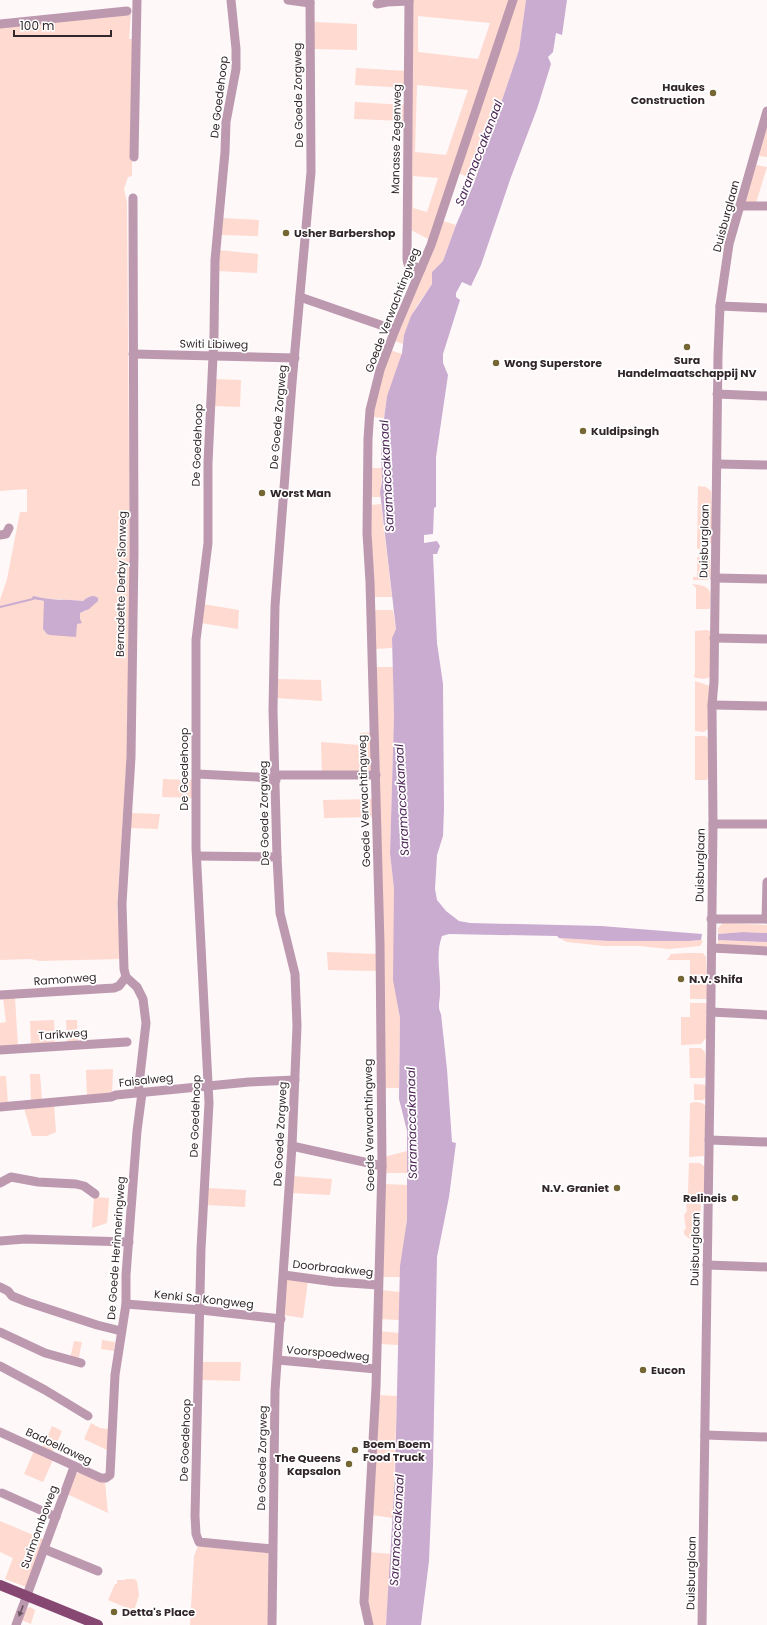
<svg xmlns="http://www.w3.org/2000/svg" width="767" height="1625" font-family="Poppins,sans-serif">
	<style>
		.green { fill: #fedad0; fill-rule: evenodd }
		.water { fill: #caacd0 }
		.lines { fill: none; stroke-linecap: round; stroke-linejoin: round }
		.stream { stroke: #caacd0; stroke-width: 2 }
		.minor { stroke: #bd99b0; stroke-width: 9 }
		.major { stroke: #864873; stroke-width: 10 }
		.oneway { fill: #6a5560 }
		.poi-dot { fill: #766633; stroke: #fff; stroke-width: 1.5 }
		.labels { text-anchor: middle; stroke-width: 3.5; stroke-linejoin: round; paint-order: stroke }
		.poi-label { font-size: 11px; font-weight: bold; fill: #32272a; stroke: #fff; text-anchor: start }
		.street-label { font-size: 11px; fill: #32272a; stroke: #fff }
		.water-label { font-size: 12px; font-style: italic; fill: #4e2756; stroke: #fff }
	</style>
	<rect width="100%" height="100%" fill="#fef8f9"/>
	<g class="green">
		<path d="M411,0H509L430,240L409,229ZM418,16L490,23L478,59L418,52ZM417,85L468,90L446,155L415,152ZM413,176L438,178L427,212L413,208Z"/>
		<path d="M515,0H526L519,50L475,180L458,173Z"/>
		<path d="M131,14L129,39H133L132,176L128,177L124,189L127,202L130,603L127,754L117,907L120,959L40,961L30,959L0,960V600L7,579L20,512H27V489L0,491V28ZM34,596C50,601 67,599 83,601L90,596L86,611L80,613V619L77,624L44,603V601H40Z"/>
		<path d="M313,22L357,24V50L312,49Z"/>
		<path d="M356,68L407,71L406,88L355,85Z"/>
		<path d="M355,102L406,105L405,121L354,119Z"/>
		<path d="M767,123V157L759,156Z"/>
		<path d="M756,165L767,167L756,203H748L745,201Z"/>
		<path d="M222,218L259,220L258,236L220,235Z"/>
		<path d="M443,221L456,225L443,261L432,272V284L416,307L404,335L403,344L394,341Z"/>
		<path d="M218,250L258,254L257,273L217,271Z"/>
		<path d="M390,350L402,354L387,396L384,418L373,417L377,394Z"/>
		<path d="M214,379L241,380L240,407L213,406Z"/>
		<path d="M370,468H382L381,497H370Z"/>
		<path d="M698,486L706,487L711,491L713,539C711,545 704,549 697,549Z"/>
		<path d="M381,504L392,597H373L370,505Z"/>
		<path d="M697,557L707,558L710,560L711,575L708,580H693V577H697Z"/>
		<path d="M692,584C712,586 711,590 710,608L709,609H696V588Z"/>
		<path d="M203,604L239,610L238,629L201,623Z"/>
		<path d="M374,610H393L396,629L392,638V648L375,649Z"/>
		<path d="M706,630L710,631L711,676C706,680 700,679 694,677L695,673V631Z"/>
		<path d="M375,667H393L394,716L390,853L394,889V980L400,1018L399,1088H383Z"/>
		<path d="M276,679L321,680L322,701L276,698Z"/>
		<path d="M695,681L710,686L709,728L704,732L695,731Z"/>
		<path d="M371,732L373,770L322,776L321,742L360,745V733Z"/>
		<path d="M695,736H705L708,738L709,778L706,780H695Z"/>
		<path d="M163,779L193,780V798L162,797Z"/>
		<path d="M374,799L375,817L324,818L323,800Z"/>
		<path d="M130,813L160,814L158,829L129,828Z"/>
		<path d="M723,923L767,925V933L743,932L718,934V928Z"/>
		<path d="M559,938L609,941H689L701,940L703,941L700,946L669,949L639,946H604L567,942Z"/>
		<path d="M718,940L767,942V948L718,945Z"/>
		<path d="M327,952L377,954V971L328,970Z"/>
		<path d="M689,953H703L706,957L707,999H690V960H667L671,954Z"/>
		<path d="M15,997L18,1047L0,1048V1023L6,1022L3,998Z"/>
		<path d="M690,1003H707L706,1038L701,1044L681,1045V1017H690Z"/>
		<path d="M54,1020L55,1044L31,1046L30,1021Z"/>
		<path d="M66,1020H77L78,1042H67Z"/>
		<path d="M689,1048H701L705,1052L706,1075L704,1078H690Z"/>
		<path d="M113,1069L112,1095L87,1096L86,1070Z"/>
		<path d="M30,1074H40L42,1100H31Z"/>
		<path d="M0,1076H6L8,1104L0,1105Z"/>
		<path d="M694,1084L707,1085L706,1098L703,1100H694Z"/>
		<path d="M696,1102L702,1103L706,1106L704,1156L689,1157L690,1103Z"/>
		<path d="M54,1104L56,1132L47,1136H32L24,1108Z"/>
		<path d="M407,1151V1173H384V1157Z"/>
		<path d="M689,1163H700L705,1167L704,1194L701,1197H687L688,1191Z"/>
		<path d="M293,1176L332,1179L330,1195L292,1193Z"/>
		<path d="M384,1184L407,1185V1220L400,1277H381Z"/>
		<path d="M208,1188L246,1190L245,1207L207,1205Z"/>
		<path d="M94,1197L109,1198L107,1223L92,1228Z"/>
		<path d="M686,1203L700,1204L701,1205L700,1239C694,1241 688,1239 684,1234V1230L686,1229L684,1215L687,1211Z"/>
		<path d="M286,1279L308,1281L303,1318L283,1315Z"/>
		<path d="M381,1290L400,1292L399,1320L379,1319Z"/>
		<path d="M379,1331L399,1333V1345L379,1344Z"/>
		<path d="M102,1340L115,1342L114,1351L101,1349Z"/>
		<path d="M74,1341L82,1342L78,1362L70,1359Z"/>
		<path d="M201,1362H241L240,1381L201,1380Z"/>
		<path d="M378,1395L397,1396L393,1518L371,1515Z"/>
		<path d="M91,1423L100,1428L109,1429V1451L84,1439Z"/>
		<path d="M52,1426L62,1431L52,1454L42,1449Z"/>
		<path d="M34,1451L53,1460L43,1482L24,1474Z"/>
		<path d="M76,1473H80L105,1482L108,1513L67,1494Z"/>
		<path d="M0,1521L45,1540L26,1587L5,1579L13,1558L0,1552Z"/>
		<path d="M198,1546L268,1553L270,1625H190L194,1556Z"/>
		<path d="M369,1552L391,1554L386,1625H371L368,1616Z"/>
		<path d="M125,1579H134L137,1581L139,1595L134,1611L108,1600L115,1584H117V1580H125Z"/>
		<path d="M30,1607L35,1610L31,1624L21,1620L27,1608Z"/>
	</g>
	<g class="water">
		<path d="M526,0H567L562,35L556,33L553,52L548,57L551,64L537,109L511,177L481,265L471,286L462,282L456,293V297L460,300L443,354V363L448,375L436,457V507L434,508L433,534L424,535V543L437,541L440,546L437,554H433L437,643L443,684L444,809L443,836L437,855L435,889L437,900L446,911L459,921L470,923L601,926L702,934L701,940L689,941H609L559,938L557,936L449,934L442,936C435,955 441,974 440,993C440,1002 437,1006 441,1014L447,1069L452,1142L456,1143L449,1197L437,1257L433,1465L429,1561L421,1625H386L395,1476L400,1266L407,1220V1131L399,1099L400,1018L393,980L394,889L390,853L394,716L392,638L396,629L380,492L382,482L381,442L387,396L402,353L404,335L411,316L432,284V272L443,261L456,225L474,183L519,50Z"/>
		<path d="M34,596C50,601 67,599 83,601C88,597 92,594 98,598V601L89,609L80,613V619L82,623L77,624L76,637L50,635L47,634L43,629L44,601L33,599L32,597Z"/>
		<path d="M743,932L767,933V942L718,940V934Z"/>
	</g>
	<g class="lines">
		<path class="stream" d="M0,607L33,599"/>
		<g class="minor">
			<path d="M231,0L236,49V69L226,122L225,152L215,260L214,335L208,463V543L196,640V848L209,1103L201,1249L195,1516L196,1534L199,1542L272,1549"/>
			<path d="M288,0L310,3"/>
			<path d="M409,0L407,259L408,264L421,269"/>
			<path d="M377,4L387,2L409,1"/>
			<path d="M0,24L127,11"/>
			<path d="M134,157L137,0"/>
			<path d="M133,198L134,551L131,757L122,904L124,969L126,977L137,987L143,999L146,1023L138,1093"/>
			<path d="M740,206H767"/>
			<path d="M300,297L395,330"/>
			<path d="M720,306L767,308"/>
			<path d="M133,354L295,358"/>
			<path d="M717,394L767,396"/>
			<path d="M717,464L767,465"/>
			<path d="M0,535L6,534L9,528"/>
			<path d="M715,578L767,579"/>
			<path d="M714,638L767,639"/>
			<path d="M712,705L767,706"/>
			<path d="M197,774L257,777L276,780"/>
			<path d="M275,775H376"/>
			<path d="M713,824H767"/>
			<path d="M197,856L277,857"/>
			<path d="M711,919H767"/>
			<path d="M766,919L767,882"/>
			<path d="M712,948L767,951"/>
			<path d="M0,995L114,988L119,986L126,977"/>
			<path d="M711,1012L767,1015"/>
			<path d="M0,1050L127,1042"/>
			<path d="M0,1107L111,1097L116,1095L249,1082L295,1080"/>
			<path d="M709,1140L767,1142"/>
			<path d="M292,1146L382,1166"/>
			<path d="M0,1183L11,1177L38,1182L76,1184L84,1186L95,1194"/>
			<path d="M0,1241L25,1239L129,1242"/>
			<path d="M707,1265L767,1267"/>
			<path d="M284,1275L335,1282L378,1285"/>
			<path d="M0,1287L8,1291L12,1296L27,1302L97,1325L121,1331"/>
			<path d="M126,1304L201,1310L281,1319"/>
			<path d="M0,1332L45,1353L81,1363"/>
			<path d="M278,1360L376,1369"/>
			<path d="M0,1366L45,1390L88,1416"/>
			<path d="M0,1432L101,1478H106L110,1475L115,1375L126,1304V1275L137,1131L142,1093"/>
			<path d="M705,1435L767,1437"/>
			<path d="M2,1493L56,1517"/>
			<path d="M44,1549L98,1571"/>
			<path d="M16,1625L74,1467"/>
			<path d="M272,1625L275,1391L292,1146L297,1026L295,974L280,913L277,857L273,710L275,606L292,383L311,172L310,0"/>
			<path d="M369,1625L364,1602L376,1387L382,1166L380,943L370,582L367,533L368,439L370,410L380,370L395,330L431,245L513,0"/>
			<path d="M702,1625L710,1081L713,824L712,705L714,682L718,355L720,306L729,244L767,111"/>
		</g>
		<path class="major" d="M0,1585L98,1625"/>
	</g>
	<defs><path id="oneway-solid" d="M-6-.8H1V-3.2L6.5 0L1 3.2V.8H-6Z"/></defs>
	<use class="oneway" href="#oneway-solid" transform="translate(21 1611) rotate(111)"/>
	<g class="poi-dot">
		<circle cx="713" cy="93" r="4"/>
		<circle cx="286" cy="233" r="4"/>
		<circle cx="687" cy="347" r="4"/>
		<circle cx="496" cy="363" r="4"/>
		<circle cx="583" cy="431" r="4"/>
		<circle cx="262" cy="493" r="4"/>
		<circle cx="681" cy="979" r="4"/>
		<circle cx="617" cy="1188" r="4"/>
		<circle cx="735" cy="1198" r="4"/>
		<circle cx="643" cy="1370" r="4"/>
		<circle cx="355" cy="1450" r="4"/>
		<circle cx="349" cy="1464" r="4"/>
		<circle cx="114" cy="1612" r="4"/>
	</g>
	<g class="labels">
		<g class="poi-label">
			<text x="705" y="91" text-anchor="end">Haukes<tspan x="705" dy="13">Construction</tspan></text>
			<text x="294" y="237">Usher Barbershop</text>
			<text x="687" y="364" text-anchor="middle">Sura<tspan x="687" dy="13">Handelmaatschappij NV</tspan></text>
			<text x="504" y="367">Wong Superstore</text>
			<text x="591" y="435">Kuldipsingh</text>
			<text x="270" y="497">Worst Man</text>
			<text x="689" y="983">N.V. Shifa</text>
			<text x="609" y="1192" text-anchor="end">N.V. Graniet</text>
			<text x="727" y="1202" text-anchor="end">Relineis</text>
			<text x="651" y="1374">Eucon</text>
			<text x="363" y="1448">Boem Boem<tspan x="363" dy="13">Food Truck</tspan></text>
			<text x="341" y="1462" text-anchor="end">The Queens<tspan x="341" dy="13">Kapsalon</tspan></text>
			<text x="122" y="1616">Detta's Place</text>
		</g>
		<g class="street-label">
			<text transform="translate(298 95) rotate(-91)" y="4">De Goede Zorgweg</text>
			<text transform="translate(219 97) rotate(-83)" y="4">De Goedehoop</text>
			<text transform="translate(396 139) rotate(-89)" y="4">Manasse Zegenweg</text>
			<text transform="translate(726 216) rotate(-75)" y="4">Duisburglaan</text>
			<text transform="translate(392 310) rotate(-69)" y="4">Goede Verwachtingweg</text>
			<text transform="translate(214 344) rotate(1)" y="4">Switi Libiweg</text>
			<text transform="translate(278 417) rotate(-85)" y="4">De Goede Zorgweg</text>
			<text transform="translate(197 445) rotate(-88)" y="4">De Goedehoop</text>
			<text transform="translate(704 541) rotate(-89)" y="4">Duisburglaan</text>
			<text transform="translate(121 584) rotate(-89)" y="4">Bernadette Derby Sionweg</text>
			<text transform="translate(184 769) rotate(-90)" y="4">De Goedehoop</text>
			<text transform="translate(364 801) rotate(-92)" y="4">Goede Verwachtingweg</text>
			<text transform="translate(264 813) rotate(-91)" y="4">De Goede Zorgweg</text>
			<text transform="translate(700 865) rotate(-89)" y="4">Duisburglaan</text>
			<text transform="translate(65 979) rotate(-4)" y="4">Ramonweg</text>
			<text transform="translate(63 1034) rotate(-4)" y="4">Tarikweg</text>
			<text transform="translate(146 1080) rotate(-6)" y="4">Faisalweg</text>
			<text transform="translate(195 1116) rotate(-88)" y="4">De Goedehoop</text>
			<text transform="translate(369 1125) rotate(-91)" y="4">Goede Verwachtingweg</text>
			<text transform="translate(280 1134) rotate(-87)" y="4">De Goede Zorgweg</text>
			<text transform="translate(116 1248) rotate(-86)" y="4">De Goede Herinneringweg</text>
			<text transform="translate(695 1249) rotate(-89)" y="4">Duisburglaan</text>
			<text transform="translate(333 1268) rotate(6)" y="4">Doorbraakweg</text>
			<text transform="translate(204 1299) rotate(6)" y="4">Kenki Sa Kongweg</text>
			<text transform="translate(328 1353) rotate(5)" y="4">Voorspoedweg</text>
			<text transform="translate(185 1440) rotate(-88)" y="4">De Goedehoop</text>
			<text transform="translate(59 1446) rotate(25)" y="4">Badoellaweg</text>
			<text transform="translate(262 1458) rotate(-89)" y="4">De Goede Zorgweg</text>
			<text transform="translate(39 1527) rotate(-70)" y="4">Surimomboweg</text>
			<text transform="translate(691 1573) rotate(-89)" y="4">Duisburglaan</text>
		</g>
		<g class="water-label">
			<text transform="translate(479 153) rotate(-69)" y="4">Saramaccakanaal</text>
			<text transform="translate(387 476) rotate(-93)" y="4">Saramaccakanaal</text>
			<text transform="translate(402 800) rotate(-93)" y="4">Saramaccakanaal</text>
			<text transform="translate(412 1123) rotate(-91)" y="4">Saramaccakanaal</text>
			<text transform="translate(397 1530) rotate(-87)" y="4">Saramaccakanaal</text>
		</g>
	</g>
	<path d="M14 30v6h97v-6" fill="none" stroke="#32272a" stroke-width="2"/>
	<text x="20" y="30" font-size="12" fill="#32272a" stroke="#ffffff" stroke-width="3" paint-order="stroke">100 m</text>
</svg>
